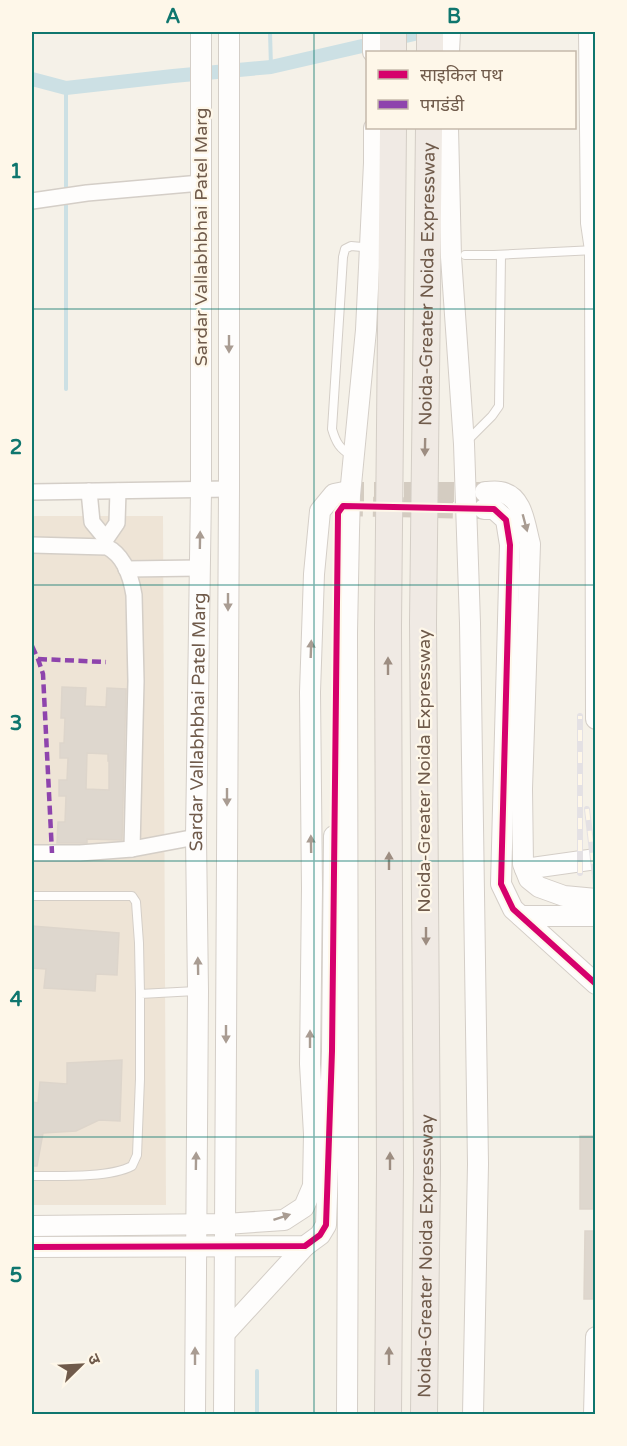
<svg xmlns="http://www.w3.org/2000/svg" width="627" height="1446" font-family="'Varela Round','Noto Sans Devanagari',sans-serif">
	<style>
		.residential { fill: #eee4d6 }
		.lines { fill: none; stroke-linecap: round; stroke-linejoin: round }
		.stream { stroke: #cce0e4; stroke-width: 4 }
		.canal { stroke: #cce0e4; stroke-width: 14 }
		.building { fill: #ded7ce; stroke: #ddd5cb; stroke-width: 1.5; fill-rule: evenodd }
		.tertiary-tunnel { stroke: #d4ccc1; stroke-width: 20; stroke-dasharray: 20 10; stroke-linecap: butt }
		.service-casing { stroke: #d4cec7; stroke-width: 10 }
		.minor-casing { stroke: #d4cec7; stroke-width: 18 }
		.tertiary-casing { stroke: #d4cec7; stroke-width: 22 }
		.trunk-casing { stroke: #d3cdc5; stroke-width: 28 }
		.service { stroke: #fefdfc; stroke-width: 8 }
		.minor { stroke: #fefdfc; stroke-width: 15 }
		.tertiary { stroke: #fefdfc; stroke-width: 20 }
		.trunk { stroke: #f0eae4; stroke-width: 26 }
		.rail-casing { stroke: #e4e1e4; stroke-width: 6 }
		.rail { stroke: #fef7e9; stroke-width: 4; stroke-dasharray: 11; stroke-linecap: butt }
		.quiet { stroke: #8e44ad; stroke-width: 4.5; stroke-dasharray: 9 4.5; stroke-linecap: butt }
		.cycleway-casing { stroke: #fef7e9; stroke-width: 10 }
		.cycleway { stroke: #d6006c; stroke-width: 6 }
		.oneway { fill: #a99c92 }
		.oneway2 { fill: #9d8d81 }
		.grid { fill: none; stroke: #0f766e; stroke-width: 1.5; stroke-opacity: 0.55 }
		.labels { text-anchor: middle; stroke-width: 4.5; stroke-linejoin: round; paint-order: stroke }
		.street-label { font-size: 18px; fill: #705b4b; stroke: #fef7e9 }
		.neatline { fill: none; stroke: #0f766e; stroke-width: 2 }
		.grid-label { font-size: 20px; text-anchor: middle; font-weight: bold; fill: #0f766e }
	</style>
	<rect width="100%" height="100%" fill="#f5f1e8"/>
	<path class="residential" d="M32,516H163L166,1205H32Z"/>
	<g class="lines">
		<g class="stream">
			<path d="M270,32L271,67"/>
			<path d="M66,88V193"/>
			<path d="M66,201V389"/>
			<path d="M257,1414V1371"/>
		</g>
		<path class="canal" d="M32,79L66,88L173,76L271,67L423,32"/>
	</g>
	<g class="building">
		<path d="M62,687L86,688L85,706L106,707L107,688L126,689L122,840L87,839V843H57L58,822H65L66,796H59V780H67L68,758H60V743H64L65,718H61ZM87,753L108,754V761H109V790L86,789Z"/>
		<path d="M32,926L119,933L117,975L96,974L95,991L44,988L46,969L32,968Z"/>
		<path d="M122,1060L120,1121L99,1120L76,1131L43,1133L37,1166H32V1102L38,1103L40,1082L67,1084V1063Z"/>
		<rect x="580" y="1136" width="16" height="73"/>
		<path d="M585,1231H596V1299H584Z"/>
	</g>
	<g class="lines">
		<g class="tertiary-tunnel">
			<path d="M344,492H482"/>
			<path d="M343,506L481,509"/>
		</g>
		<defs>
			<g id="service">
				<path d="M465,255H494L595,250"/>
				<path d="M466,442L492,416L499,406L501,255"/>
				<path d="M352,456C340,449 336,443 332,429L343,257L345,249L351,246L362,247"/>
				<path d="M32,896H132L136,902L139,943L140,994"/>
				<path d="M32,1176C58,1176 110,1178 132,1166L137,1155L140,1079V994L196,991"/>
			</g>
			<g id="minor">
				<path d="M32,201L87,193L201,183"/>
				<path d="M89,491L92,522L106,539L117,523L118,491"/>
				<path d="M32,492L229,489"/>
				<path d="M32,545L107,547C125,556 131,577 134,595L136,681L132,849"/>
				<path d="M126,569L200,568"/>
				<path d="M32,853H80L132,849L196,837"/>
			</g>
			<g id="tertiary">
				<path d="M373,32V52"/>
				<path d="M589,32L591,223L595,250L596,719"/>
				<path d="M449,52L450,32"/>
				<path d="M448,128L451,257L464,444L470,623L478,1164L473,1414"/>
				<path d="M485,492C490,492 495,491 500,492C523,495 525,526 530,544L522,789L523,864L529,879L539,887L564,896L596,899"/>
				<path d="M484,509H494L506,520L510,545L501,884L513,909L596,984"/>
				<path d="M525,869L596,859"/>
				<path d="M521,916H596"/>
				<path d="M32,1226L225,1224L284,1220L304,1207L313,1186L314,1134L310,1064L312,888L310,692L314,574L320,511L334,494L344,492"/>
				<path d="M32,1247L305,1246L320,1235L326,1225L332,1051L334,836"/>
				<path d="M225,1333L305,1246"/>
				<path id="s1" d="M195,1414L198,991L196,837L201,490V32"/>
				<path d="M224,1414L229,489V32"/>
				<path d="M347,1414L348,1177L347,633L349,531L350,495L366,330L374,163V128"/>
				<path d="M594,1414L596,1337"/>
			</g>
			<g id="trunk">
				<path d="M393,52V32"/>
				<path d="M430,52V32"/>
				<path d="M388,1414L390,1170L388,626L393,128"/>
				<path id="s2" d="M424,1414L427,1168L423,622L429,128"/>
			</g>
		</defs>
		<use href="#service" class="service-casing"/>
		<use href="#minor" class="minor-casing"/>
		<use href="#tertiary" class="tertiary-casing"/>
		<use href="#trunk" class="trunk-casing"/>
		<use href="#service" class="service"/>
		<use href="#minor" class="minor"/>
		<use href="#tertiary" class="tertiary"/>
		<use href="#trunk" class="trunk"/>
		<defs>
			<g id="rail">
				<path d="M587,809L596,885"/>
				<path d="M580,873V716"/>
			</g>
		</defs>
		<use href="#rail" class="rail-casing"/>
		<use href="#rail" class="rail"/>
		<g class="quiet">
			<path d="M32,646L38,659L43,674L52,853"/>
			<path d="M38,659L106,662"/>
		</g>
		<defs>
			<path id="cycleway" d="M32,1247L305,1246L320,1235L326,1225L332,1051L338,513L343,506L494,509L506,520L510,545L501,884L513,909L596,984"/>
		</defs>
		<use href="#cycleway" class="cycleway-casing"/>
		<use href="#cycleway" class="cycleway"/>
	</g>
	<defs><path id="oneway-solid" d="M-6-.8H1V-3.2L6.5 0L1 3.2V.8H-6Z" transform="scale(1.5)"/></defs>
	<g class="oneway">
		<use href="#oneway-solid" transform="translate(229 344) rotate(90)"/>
		<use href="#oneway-solid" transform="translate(525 523) rotate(75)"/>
		<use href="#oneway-solid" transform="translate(200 540) rotate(-89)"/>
		<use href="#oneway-solid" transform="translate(228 602) rotate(90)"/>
		<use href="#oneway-solid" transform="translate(311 649) rotate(-88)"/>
		<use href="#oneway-solid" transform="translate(227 797) rotate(90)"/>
		<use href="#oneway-solid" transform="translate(311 844) rotate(-91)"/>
		<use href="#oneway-solid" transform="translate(198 966) rotate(-91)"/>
		<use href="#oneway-solid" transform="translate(226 1034) rotate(90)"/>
		<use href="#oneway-solid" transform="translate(310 1039) rotate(-90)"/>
		<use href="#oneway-solid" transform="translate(196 1161) rotate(-89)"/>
		<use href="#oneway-solid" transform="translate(282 1217) rotate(-18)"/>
		<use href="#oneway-solid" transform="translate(195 1356) rotate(-90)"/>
	</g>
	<g class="oneway2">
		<use href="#oneway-solid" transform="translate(425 447) rotate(91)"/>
		<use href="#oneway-solid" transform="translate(388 666) rotate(-90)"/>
		<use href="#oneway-solid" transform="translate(389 861) rotate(-90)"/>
		<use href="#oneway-solid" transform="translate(426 936) rotate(90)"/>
		<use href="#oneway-solid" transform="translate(390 1161) rotate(-90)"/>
		<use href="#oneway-solid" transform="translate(389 1356) rotate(-90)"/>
	</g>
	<path class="grid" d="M314,32V1414M32,309H596M32,585H596M32,861H596M32,1137H596"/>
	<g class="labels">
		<g class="street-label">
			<text transform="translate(201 237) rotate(-90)" y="6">Sardar Vallabhbhai Patel Marg</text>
			<text dy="6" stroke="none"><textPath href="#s2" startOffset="1130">Noida-Greater Noida Expressway</textPath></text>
			<text dy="6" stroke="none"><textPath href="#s1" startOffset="692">Sardar Vallabhbhai Patel Marg</textPath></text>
			<text transform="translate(424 771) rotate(-90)" y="6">Noida-Greater Noida Expressway</text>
			<text dy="6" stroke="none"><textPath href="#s2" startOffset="158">Noida-Greater Noida Expressway</textPath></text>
		</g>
	</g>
	<rect width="627" height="1446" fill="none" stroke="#fef7e9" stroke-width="66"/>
	<rect x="366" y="51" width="210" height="78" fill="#fef7e9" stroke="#c5b9aa" stroke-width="1.5"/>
	<rect x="378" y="70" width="30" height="9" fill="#d6006c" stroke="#c5b9aa" stroke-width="1.5"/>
	<text x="420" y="81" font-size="18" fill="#705b4b">साइकिल पथ</text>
	<rect x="378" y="100" width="30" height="9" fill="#8e44ad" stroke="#c5b9aa" stroke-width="1.5"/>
	<text x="420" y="111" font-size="18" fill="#705b4b">पगडंडी</text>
	<g transform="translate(81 1365) rotate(66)" stroke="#fef7e9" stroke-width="4.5" paint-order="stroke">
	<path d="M0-4.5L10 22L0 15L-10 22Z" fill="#705b4b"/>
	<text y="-9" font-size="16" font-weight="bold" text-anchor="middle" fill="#705b4b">उ</text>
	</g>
	<rect x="33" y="33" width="561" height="1380" class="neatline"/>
	<g class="grid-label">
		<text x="173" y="23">A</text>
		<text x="454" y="23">B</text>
		<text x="16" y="178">1</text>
		<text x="16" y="454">2</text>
		<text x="16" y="730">3</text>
		<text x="16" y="1006">4</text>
		<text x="16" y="1282">5</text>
	</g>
</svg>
